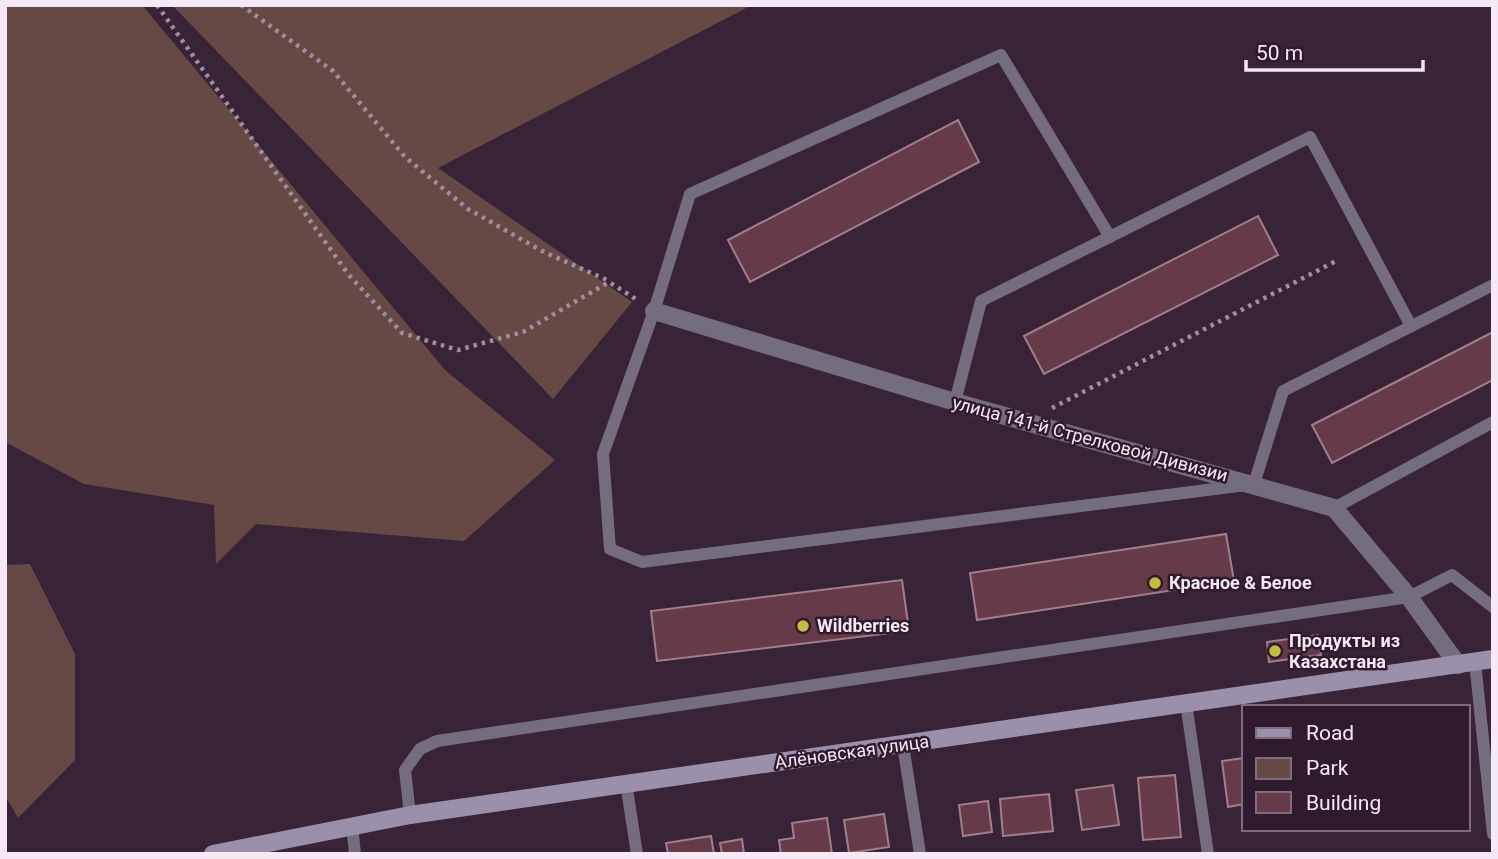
<svg xmlns="http://www.w3.org/2000/svg" width="1498" height="859" font-family="Roboto,sans-serif">
	<style>
		.green { fill: #664845 }
		.building { fill: #653b49; stroke: #a17f8a; stroke-width: 2 }
		.lines { fill: none; stroke-linecap: round; stroke-linejoin: round }
		.path { stroke: #9f8e9d; stroke-width: 4.5; stroke-dasharray: 3.5 5; stroke-linecap: butt }
		.lane { stroke: #746d7e; stroke-width: 12 }
		.street { stroke: #746d7e; stroke-width: 18 }
		.secondary { stroke: #9b90ac; stroke-width: 18 }
		.poi-dot { fill: #c4bc3e; stroke: #2f1b2d; stroke-width: 2.5 }
		.labels { text-anchor: middle; stroke-width: 5; stroke-linejoin: round; paint-order: stroke }
		.street-label { font-size: 18px; fill: #f6e8f4; stroke: #2f1b2d }
		.poi-label { font-size: 18px; font-weight: bold; fill: #f6e8f4; stroke: #2f1b2d; text-anchor: start }
	</style>
	<rect width="100%" height="100%" fill="#392437"/>
	<g class="green">
		<path d="M5,5H142L445,370L555,460L464,541L256,524L216,564L214,505L84,484L5,442Z"/>
		<path d="M172,5H752L438,168L632,302L553,399Z"/>
		<path d="M30,564L75,654V760L18,818L5,795V565Z"/>
	</g>
	<g class="building">
		<path d="M958,120L979,162L750,282L728,240Z"/>
		<path d="M1258,216L1278,255L1044,374L1024,336Z"/>
		<path d="M1493,332V380L1332,463L1312,425Z"/>
		<path d="M1226,534L1234,581L977,620L970,573Z"/>
		<path d="M902,580L909,631L657,661L651,611Z"/>
		<path d="M1318,635L1321,655L1269,662L1267,642Z"/>
		<path d="M1244,758V804L1228,807L1222,761Z"/>
		<path d="M1175,775L1181,837L1143,840L1138,778Z"/>
		<path d="M1113,785L1119,825L1082,830L1076,790Z"/>
		<path d="M1049,794L1053,831L1003,836L1000,799Z"/>
		<path d="M988,801L992,832L963,836L959,805Z"/>
		<path d="M884,814L889,847L849,853L844,820Z"/>
		<path d="M827,818L832,854H781L779,840L794,838L792,823Z"/>
		<path d="M711,836L714,854H668L666,843Z"/>
		<path d="M742,839L744,854H722L720,843Z"/>
	</g>
	<g class="lines">
		<g class="path">
			<path d="M157,5L348,274L402,333L458,350L523,332L609,282L639,301"/>
			<path d="M241,5L333,71L405,157L468,209L542,251L609,281"/>
			<path d="M1052,408L1338,260"/>
		</g>
		<g class="lane">
			<path d="M1110,237L1001,55L690,194L654,311L603,454L610,549L642,562L1254,484L1283,391L1493,285"/>
			<path d="M955,402L981,301L1310,137L1411,326"/>
			<path d="M1334,508L1493,422"/>
			<path d="M1475,662L1493,834"/>
			<path d="M1186,703L1208,854"/>
			<path d="M903,745L920,854"/>
			<path d="M626,783L637,854"/>
			<path d="M410,815L405,770L420,749L437,741L1409,597L1452,575L1493,607"/>
			<path d="M352,825L355,854"/>
		</g>
		<path class="street" d="M654,311L955,402L1334,508L1409,597L1458,665"/>
		<path class="secondary" d="M213,854L410,815L1493,659"/>
	</g>
	<g class="poi-dot">
		<circle cx="1155" cy="583" r="7"/>
		<circle cx="803" cy="626" r="7"/>
		<circle cx="1275" cy="651" r="7"/>
	</g>
	<g class="labels">
		<g class="street-label">
			<text transform="translate(1090 439) rotate(15)" y="6">улица 141-й Стрелковой Дивизии</text>
			<text transform="translate(852 752) rotate(-8)" y="6">Алёновская улица</text>
		</g>
		<g class="poi-label">
			<text x="1169" y="589">Красное &amp; Белое</text>
			<text x="817" y="632">Wildberries</text>
			<text x="1289" y="647">Продукты из<tspan x="1289" dy="21">Казахстана</tspan></text>
		</g>
	</g>
	<rect width="1498" height="859" fill="none" stroke="#f6e8f4" stroke-width="14"/>
	<rect x="1242" y="705" width="228" height="126" fill="#2f1b2d" stroke="#7f6d7d" stroke-width="2"/>
	<rect x="1256" y="728" width="35" height="10" fill="#9b90ac" stroke="#7f6d7d" stroke-width="2"/>
	<text x="1306" y="740" font-size="21" fill="#f6e8f4">Road</text>
	<rect x="1256" y="758" width="35" height="21" fill="#664845" stroke="#7f6d7d" stroke-width="2"/>
	<text x="1306" y="775" font-size="21" fill="#f6e8f4">Park</text>
	<rect x="1256" y="792" width="35" height="21" fill="#653b49" stroke="#7f6d7d" stroke-width="2"/>
	<text x="1306" y="810" font-size="21" fill="#f6e8f4">Building</text>
	<path d="M1246 60v10h177v-10" fill="none" stroke="#f6e8f4" stroke-width="3.5"/>
	<text x="1256" y="60" font-size="21" fill="#f6e8f4" stroke="#2f1b2d" stroke-width="5" paint-order="stroke">50 m</text>
</svg>
